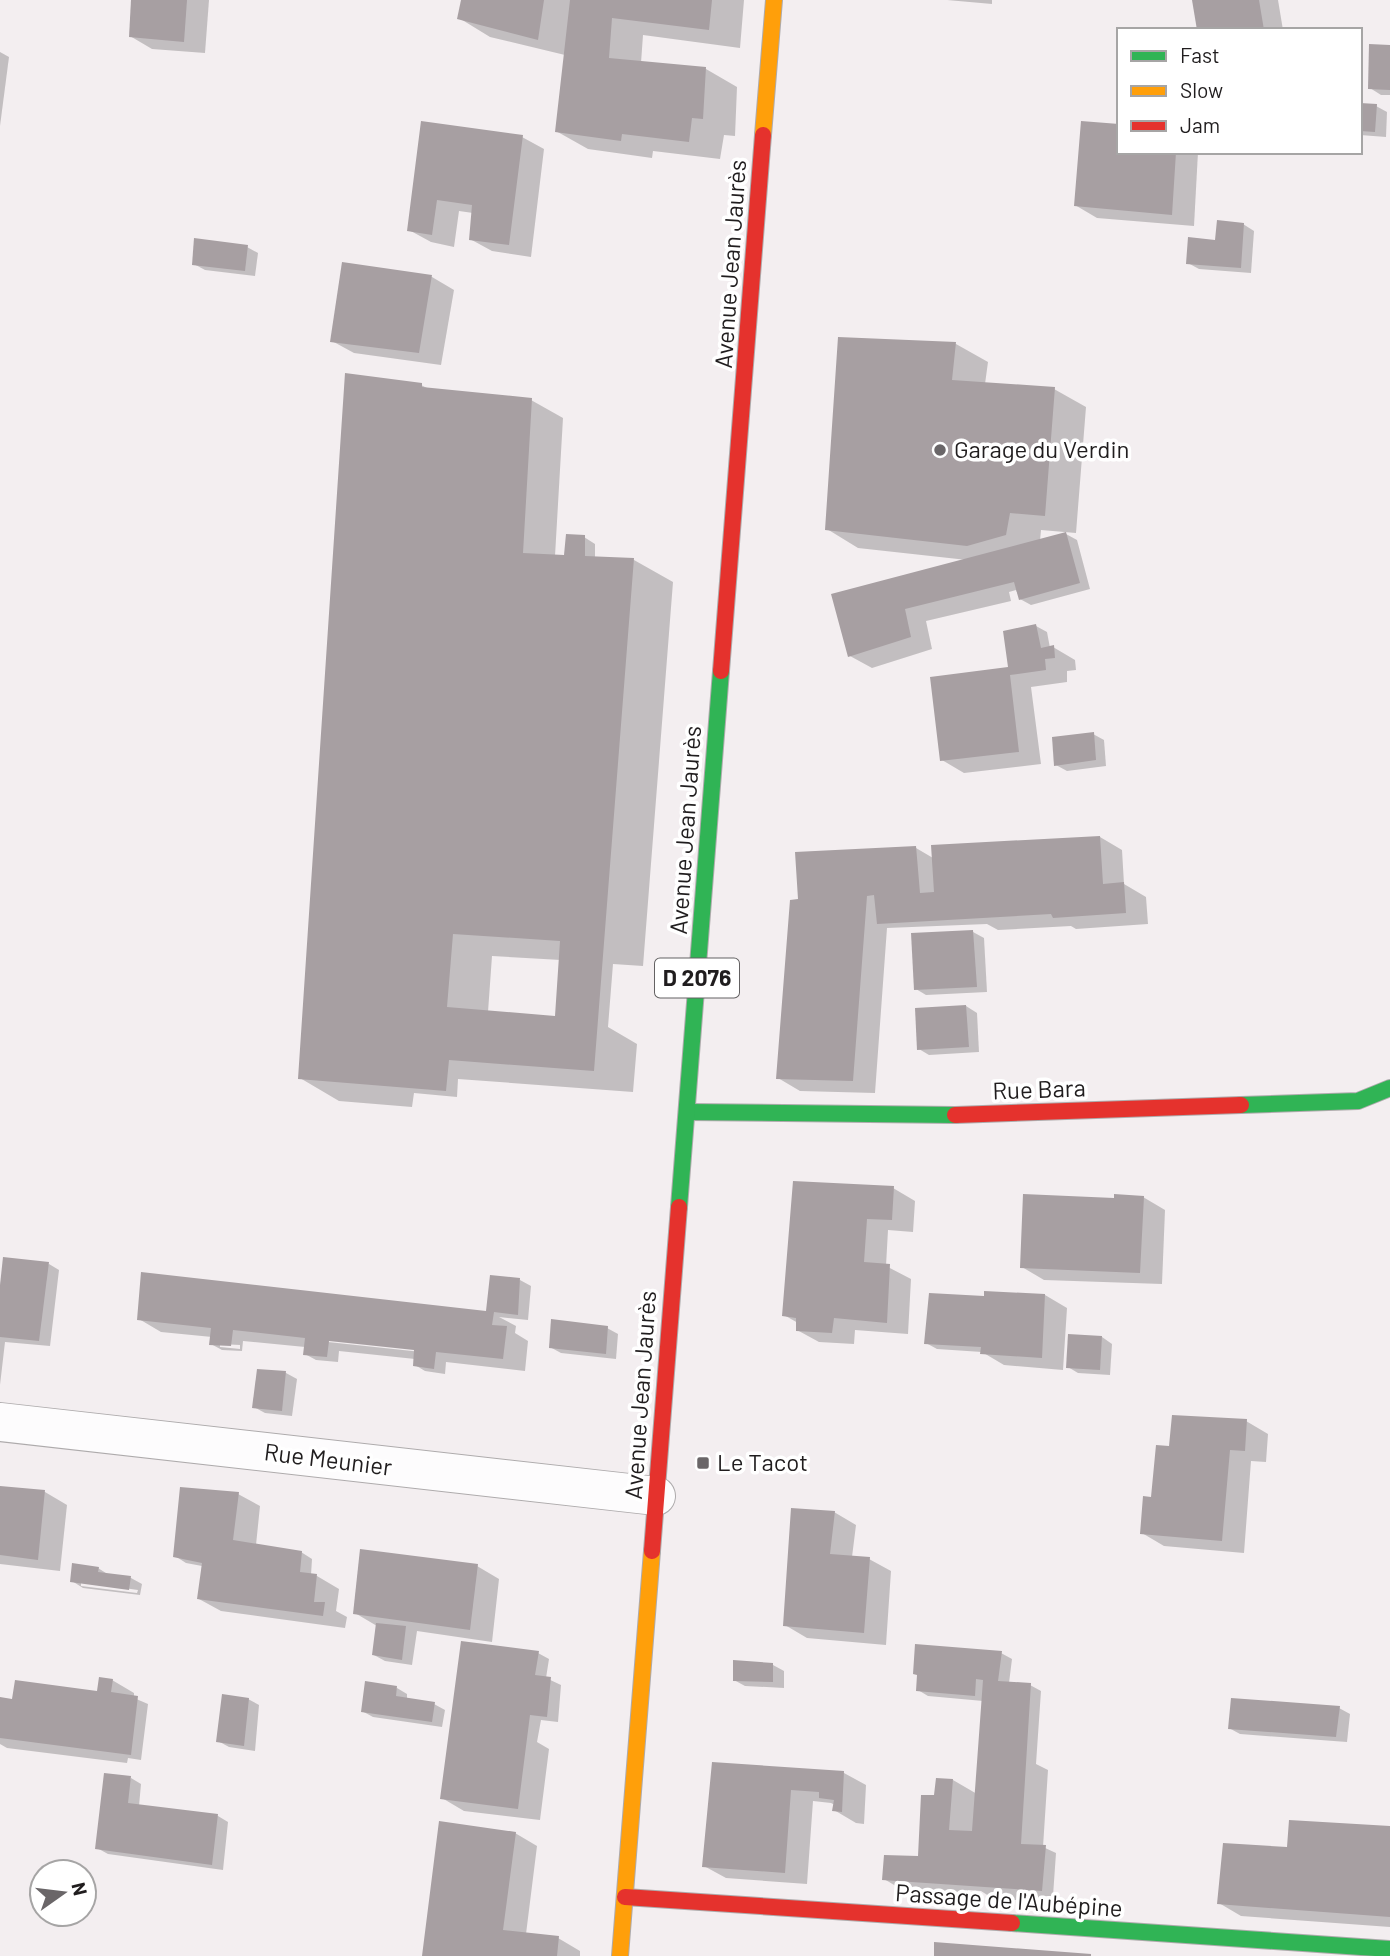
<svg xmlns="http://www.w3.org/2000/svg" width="1390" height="1956" font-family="Barlow,sans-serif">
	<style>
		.shadow { fill: #0003; fill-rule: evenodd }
		.building { fill: #a79fa2; fill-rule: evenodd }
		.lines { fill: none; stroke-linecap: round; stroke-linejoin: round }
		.street-casing { stroke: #aeabac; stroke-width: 40 }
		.fast-casing { stroke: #aeabac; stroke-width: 18 }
		.slow-casing { stroke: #aeabac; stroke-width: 18 }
		.jam-casing { stroke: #aeabac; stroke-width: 18 }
		.street { stroke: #fdfcfd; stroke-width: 38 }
		.fast { stroke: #30b455; stroke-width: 16 }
		.slow { stroke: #ff9f0a; stroke-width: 16 }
		.jam { stroke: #e5322d; stroke-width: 16 }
		.poi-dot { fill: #6a6668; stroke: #fff; stroke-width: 2.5 }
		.labels { text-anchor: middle; stroke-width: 7; stroke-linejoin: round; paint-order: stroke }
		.shield { fill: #fff; stroke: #636162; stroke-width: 2 }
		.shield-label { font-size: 23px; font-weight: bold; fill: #201d1e }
		.street-label { font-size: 24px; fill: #201d1e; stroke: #fff }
		.poi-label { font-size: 24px; fill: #201d1e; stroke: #fff; text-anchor: start }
	</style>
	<rect width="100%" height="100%" fill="#f3eef0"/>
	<g class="shadow">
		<path d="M133,0H209L205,53L152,49L130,36Z"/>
		<path d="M463,0H744L740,48L643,35L641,63L706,69L737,87L735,136L724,135L720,159L653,151L652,158L588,149L556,131L565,55L490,37L459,18Z"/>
		<path d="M947,0H992V4Z"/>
		<path d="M1194,0H1278L1283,30H1199Z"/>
		<path d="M1390,47V95H1381L1370,88Z"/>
		<path d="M0,52L9,57L0,126Z"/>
		<path d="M1360,105L1376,106L1387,112L1386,137L1360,135Z"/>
		<path d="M423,123L522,137L544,149L531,257L492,251L470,239L473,213L459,211L454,247L431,242L409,230Z"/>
		<path d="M1119,152H1198L1194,226L1097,218L1075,205Z"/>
		<path d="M1243,224L1254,231L1251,273L1199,269L1188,263Z"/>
		<path d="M247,247L258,253L255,276L205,270L194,264Z"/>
		<path d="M344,264L432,277L454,290L441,365L354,353L332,341Z"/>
		<path d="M840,338L956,344L988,362L985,384L1054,389L1086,407L1076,533L1041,530L1040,541L1066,534L1077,540L1090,589L1031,605L1020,599L1016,590L1009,592L1011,601L926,621L932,649L872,668L850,656L833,596L967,560L858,548L827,529Z"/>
		<path d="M421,385L431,390L531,400L563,418L555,556H565L584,537L595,544V558L634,560L673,582L643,966L613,964L608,1027L637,1044L633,1092L458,1079L457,1097L414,1093L412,1107L339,1101L300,1078ZM492,956L561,960L563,1018L488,1012Z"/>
		<path d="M1036,626L1047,632L1050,648L1053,647L1075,660L1076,670L1067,671V682L1031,687L1041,764L964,773L942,760L1010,668Z"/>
		<path d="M1093,734L1104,740L1106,766L1067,771L1056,765Z"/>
		<path d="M1100,837L1122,850L1124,884L1146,897L1148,924L1076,929L1071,926L998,930L987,924L887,928L875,1093L800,1091L778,1078L800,901L916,848L933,858Z"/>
		<path d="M973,932L984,938L987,992L926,995L916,989Z"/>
		<path d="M966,1006L977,1013L979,1052L929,1055L919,1049Z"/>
		<path d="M893,1188L915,1201L913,1232L888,1230L886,1266L911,1279L908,1334L855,1330L854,1344L819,1342L797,1330L798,1323L784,1315Z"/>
		<path d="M1143,1197L1165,1210L1162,1284L1044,1280L1022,1267L1116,1200Z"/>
		<path d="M49,1264L59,1270L50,1346L5,1342L0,1385V1303Z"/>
		<path d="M520,1280L531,1286L528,1320L499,1317L516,1326L515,1333L528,1341L525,1371L446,1362L445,1374L425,1371L415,1365V1359L339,1351L338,1362L316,1360L305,1354V1347L243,1341L242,1351L222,1350L211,1344L212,1337L161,1332L139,1319L488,1313ZM324,1338L431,1350V1353L328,1342ZM220,1344L240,1345V1349L220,1347Z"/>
		<path d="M1045,1295L1067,1308L1063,1370L1004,1365L982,1352L937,1349L926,1343L985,1298Z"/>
		<path d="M607,1328L618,1334L616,1359L561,1353L550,1347Z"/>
		<path d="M1102,1337L1112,1344L1110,1375L1078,1373L1068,1367Z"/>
		<path d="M259,1370L286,1373L297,1379L292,1416L265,1413L254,1407Z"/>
		<path d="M1246,1421L1268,1434L1266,1462L1251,1461L1244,1553L1164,1546L1142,1533L1170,1448Z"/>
		<path d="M0,1487L45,1492L67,1505L60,1571L0,1564Z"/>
		<path d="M238,1494L260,1506L256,1545L301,1552L312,1559L311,1575L317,1576L339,1589L336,1611L347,1617L345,1628L221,1611L199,1599L202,1566L186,1563L175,1556Z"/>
		<path d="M834,1512L856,1525L852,1557L869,1559L891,1571L886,1645L807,1638L785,1625Z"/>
		<path d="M477,1566L499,1579L492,1642L417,1631L412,1665L385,1661L374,1655L377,1626L355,1613Z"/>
		<path d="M98,1568L109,1575L131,1578L142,1584L140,1595L83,1588L72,1581ZM81,1582L138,1590L137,1593L81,1586Z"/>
		<path d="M538,1653L549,1659L546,1678L561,1685L558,1722L541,1720L537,1742L549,1749L540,1820L464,1811L442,1798Z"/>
		<path d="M1001,1653L1012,1659L1009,1683L1030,1685L1041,1691L1036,1764L1048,1770L1043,1847L1056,1853L1053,1896H1040V1902L992,1898L981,1891L968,1890V1896L906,1892L884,1879L919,1858L936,1797L953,1780L977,1794L983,1701L928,1696L918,1690Z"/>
		<path d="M773,1665L784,1671V1688L745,1686L734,1680Z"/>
		<path d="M112,1680L134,1693V1698L148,1704L141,1760L128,1758L127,1763L7,1748L0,1744V1699L13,1701L99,1693Z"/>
		<path d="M397,1688L407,1694V1700L434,1704L445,1710L442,1727L373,1717L362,1711Z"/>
		<path d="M248,1699L259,1705L255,1751L229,1747L218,1741Z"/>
		<path d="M1339,1708L1350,1714L1347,1742L1240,1734L1229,1728Z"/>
		<path d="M713,1764L844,1773L866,1785L864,1824L856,1823L834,1810L835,1805L831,1803L813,1801L807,1884L726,1878L704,1866Z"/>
		<path d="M131,1778L141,1784L139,1806L218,1816L228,1822L223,1870L108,1854L97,1848Z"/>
		<path d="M1390,1827V1927L1241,1916L1219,1903Z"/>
		<path d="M515,1833L537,1846L526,1934L558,1938L580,1951V1956H424Z"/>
	</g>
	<g class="building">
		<path d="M131,0H187L184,42L129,37Z"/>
		<path d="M461,0H544L538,40L457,19Z"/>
		<path d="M570,0H712L709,30L612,18L609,58L706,67L703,119L692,118L689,142L622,134L621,141L555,132Z"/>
		<path d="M1192,0H1259L1264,30H1197Z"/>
		<path d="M1369,44L1390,45V90L1368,89Z"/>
		<path d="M1360,103L1377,104L1375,132L1360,131Z"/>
		<path d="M421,121L523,135L509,245L469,240L472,205L437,200L432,235L407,231Z"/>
		<path d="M1081,121L1119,124V152H1176L1172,215L1074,206Z"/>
		<path d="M1217,220L1244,223L1241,268L1186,264L1188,237L1215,240Z"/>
		<path d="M194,238L248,245L245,271L192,265Z"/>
		<path d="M342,262L432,275L419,353L330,342Z"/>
		<path d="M838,337L956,342L952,380L1055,387L1045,516L1010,513L1006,535L967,546L825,530Z"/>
		<path d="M345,373L422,383V387L532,398L523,553L564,555L566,534L585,535V556L634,558L594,1071L449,1060L446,1091L298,1079ZM453,934L560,941L555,1016L447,1007Z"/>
		<path d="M1066,532L1080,583L1019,600L1014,582L905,609L911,637L848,657L831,594Z"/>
		<path d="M1036,624L1041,648L1054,645L1055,658L1045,659L1046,670L1010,675L1019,752L940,761L930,677L1008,667L1003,631Z"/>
		<path d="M1094,732L1096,760L1054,766L1052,737Z"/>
		<path d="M1100,836L1103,884L1124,882L1126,913L1053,918L1051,914L877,924L874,895L867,896L853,1081L776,1079L790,900L798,899L795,852L916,846L920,893L934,892L931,845Z"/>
		<path d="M973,930L977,987L914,990L911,933Z"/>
		<path d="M966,1005L969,1047L917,1050L915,1008Z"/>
		<path d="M793,1181L894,1186L892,1220L867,1219L864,1262L890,1264L887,1323L834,1318L832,1333L796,1331V1318L782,1316Z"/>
		<path d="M1023,1194L1114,1198V1194L1144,1196L1140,1273L1020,1268Z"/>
		<path d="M3,1257L49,1262L39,1341L0,1337V1285Z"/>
		<path d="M141,1272L486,1311L490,1275L520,1278L518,1315L494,1312L492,1325L507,1326L503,1359L436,1352L434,1369L413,1366L414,1350L329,1341L327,1357L303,1355L305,1338L233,1330L231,1346L209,1345L211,1328L137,1320Z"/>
		<path d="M984,1291L1045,1294L1042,1358L980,1354L981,1347L924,1344L929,1293L984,1296Z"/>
		<path d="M551,1319L608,1326L606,1354L549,1348Z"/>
		<path d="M1068,1334L1102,1336L1100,1370L1066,1368Z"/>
		<path d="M257,1369L286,1371L282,1411L252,1408Z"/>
		<path d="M1172,1415L1247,1419L1245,1451L1230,1450L1222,1541L1140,1534L1143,1496L1151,1497L1156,1445L1169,1446Z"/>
		<path d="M0,1486L45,1490L38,1560L0,1555Z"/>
		<path d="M180,1487L239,1492L233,1540L302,1551L300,1572L317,1574L314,1602H325L323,1616L197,1599L202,1563L173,1557Z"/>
		<path d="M791,1508L835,1511L830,1554L870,1557L864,1633L783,1626Z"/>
		<path d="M360,1549L478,1564L470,1630L353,1614Z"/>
		<path d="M72,1563L99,1567L98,1572L131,1576L129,1590L70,1582Z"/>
		<path d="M376,1623L406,1626L402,1660L372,1655Z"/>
		<path d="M461,1641L539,1651L535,1675L551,1677L547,1717L530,1715L518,1809L440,1799Z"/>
		<path d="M915,1644L1002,1651L998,1681L1031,1683L1021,1844L1046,1845L1042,1891L882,1880L884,1855L918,1856L921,1795H934L936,1778L953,1779L949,1830L972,1831L983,1680L976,1679L975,1696L916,1691L917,1675L913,1674Z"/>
		<path d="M733,1660L773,1663V1682L733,1681Z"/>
		<path d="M99,1677L113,1679L111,1692L138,1696L131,1755L0,1738V1697L12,1699L15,1680L97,1691Z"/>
		<path d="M365,1681L397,1686L396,1696L435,1702L432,1722L361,1712Z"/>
		<path d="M222,1694L249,1698L244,1746L216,1742Z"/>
		<path d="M1231,1698L1340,1706L1336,1737L1228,1729Z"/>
		<path d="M712,1762L844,1771L842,1812L832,1811L834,1800L819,1798V1792L791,1790L785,1873L702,1867Z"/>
		<path d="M104,1773L131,1776L128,1803L218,1814L212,1865L95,1849Z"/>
		<path d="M1289,1820L1390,1826V1917L1217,1904L1223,1843L1287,1847Z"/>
		<path d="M439,1821L516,1832L503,1930L559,1936L557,1956H422Z"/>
		<path d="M934,1942L1091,1954V1956H934Z"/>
	</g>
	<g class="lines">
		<defs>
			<path id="street" d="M0,1422L656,1496"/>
			<g id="fast">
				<path d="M1241,1105L1358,1101L1390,1088"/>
				<path d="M687,1112L955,1115"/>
				<path d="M679,1207L721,671"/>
				<path d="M1012,1923L1390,1949"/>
			</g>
			<g id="slow">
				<path d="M763,135L774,0"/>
				<path d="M620,1956L652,1551"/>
			</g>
			<g id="jam">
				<path d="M721,671L763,135"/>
				<path d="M955,1115L1241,1105"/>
				<path d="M652,1551L679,1207"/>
				<path d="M625,1897L1012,1923"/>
			</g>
		</defs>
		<use href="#street" class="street-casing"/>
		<use href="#fast" class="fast-casing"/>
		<use href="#slow" class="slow-casing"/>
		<use href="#jam" class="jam-casing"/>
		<use href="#street" class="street"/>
		<use href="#fast" class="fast"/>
		<use href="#slow" class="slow"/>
		<use href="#jam" class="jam"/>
	</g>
	<g class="poi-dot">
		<circle cx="940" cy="450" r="7"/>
		<rect x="696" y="1456" width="14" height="14" rx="3.5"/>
	</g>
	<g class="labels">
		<rect class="shield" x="655" y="958.5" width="84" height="39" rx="5"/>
		<g class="shield-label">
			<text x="697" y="986">D 2076</text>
		</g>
		<g class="street-label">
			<text transform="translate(731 264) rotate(-86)" y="8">Avenue Jean Jaurès</text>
			<text transform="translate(686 830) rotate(-86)" y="8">Avenue Jean Jaurès</text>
			<text transform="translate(1039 1090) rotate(-2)" y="8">Rue Bara</text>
			<text transform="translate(641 1395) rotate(-86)" y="8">Avenue Jean Jaurès</text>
			<text transform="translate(328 1460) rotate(7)" y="8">Rue Meunier</text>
			<text transform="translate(1009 1901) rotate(4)" y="8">Passage de l'Aubépine</text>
		</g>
		<g class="poi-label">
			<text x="954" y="458">Garage du Verdin</text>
			<text x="717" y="1471">Le Tacot</text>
		</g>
	</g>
	<rect x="1117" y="28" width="245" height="126" fill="#ffffff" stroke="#a6a5a5" stroke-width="2"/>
	<rect x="1131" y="51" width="35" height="10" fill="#30b455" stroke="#a6a5a5" stroke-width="2"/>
	<text x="1180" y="63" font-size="21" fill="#201d1e">Fast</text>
	<rect x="1131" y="86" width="35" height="10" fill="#ff9f0a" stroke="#a6a5a5" stroke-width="2"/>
	<text x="1180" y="98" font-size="21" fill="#201d1e">Slow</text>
	<rect x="1131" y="121" width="35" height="10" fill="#e5322d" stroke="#a6a5a5" stroke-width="2"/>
	<text x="1180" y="133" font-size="21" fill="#201d1e">Jam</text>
	<g transform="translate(63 1893) rotate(76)"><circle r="33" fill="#ffffff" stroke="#a6a5a5" stroke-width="2"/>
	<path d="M0-5L12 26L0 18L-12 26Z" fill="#6a6668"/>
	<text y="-10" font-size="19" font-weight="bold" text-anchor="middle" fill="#201d1e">N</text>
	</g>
</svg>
